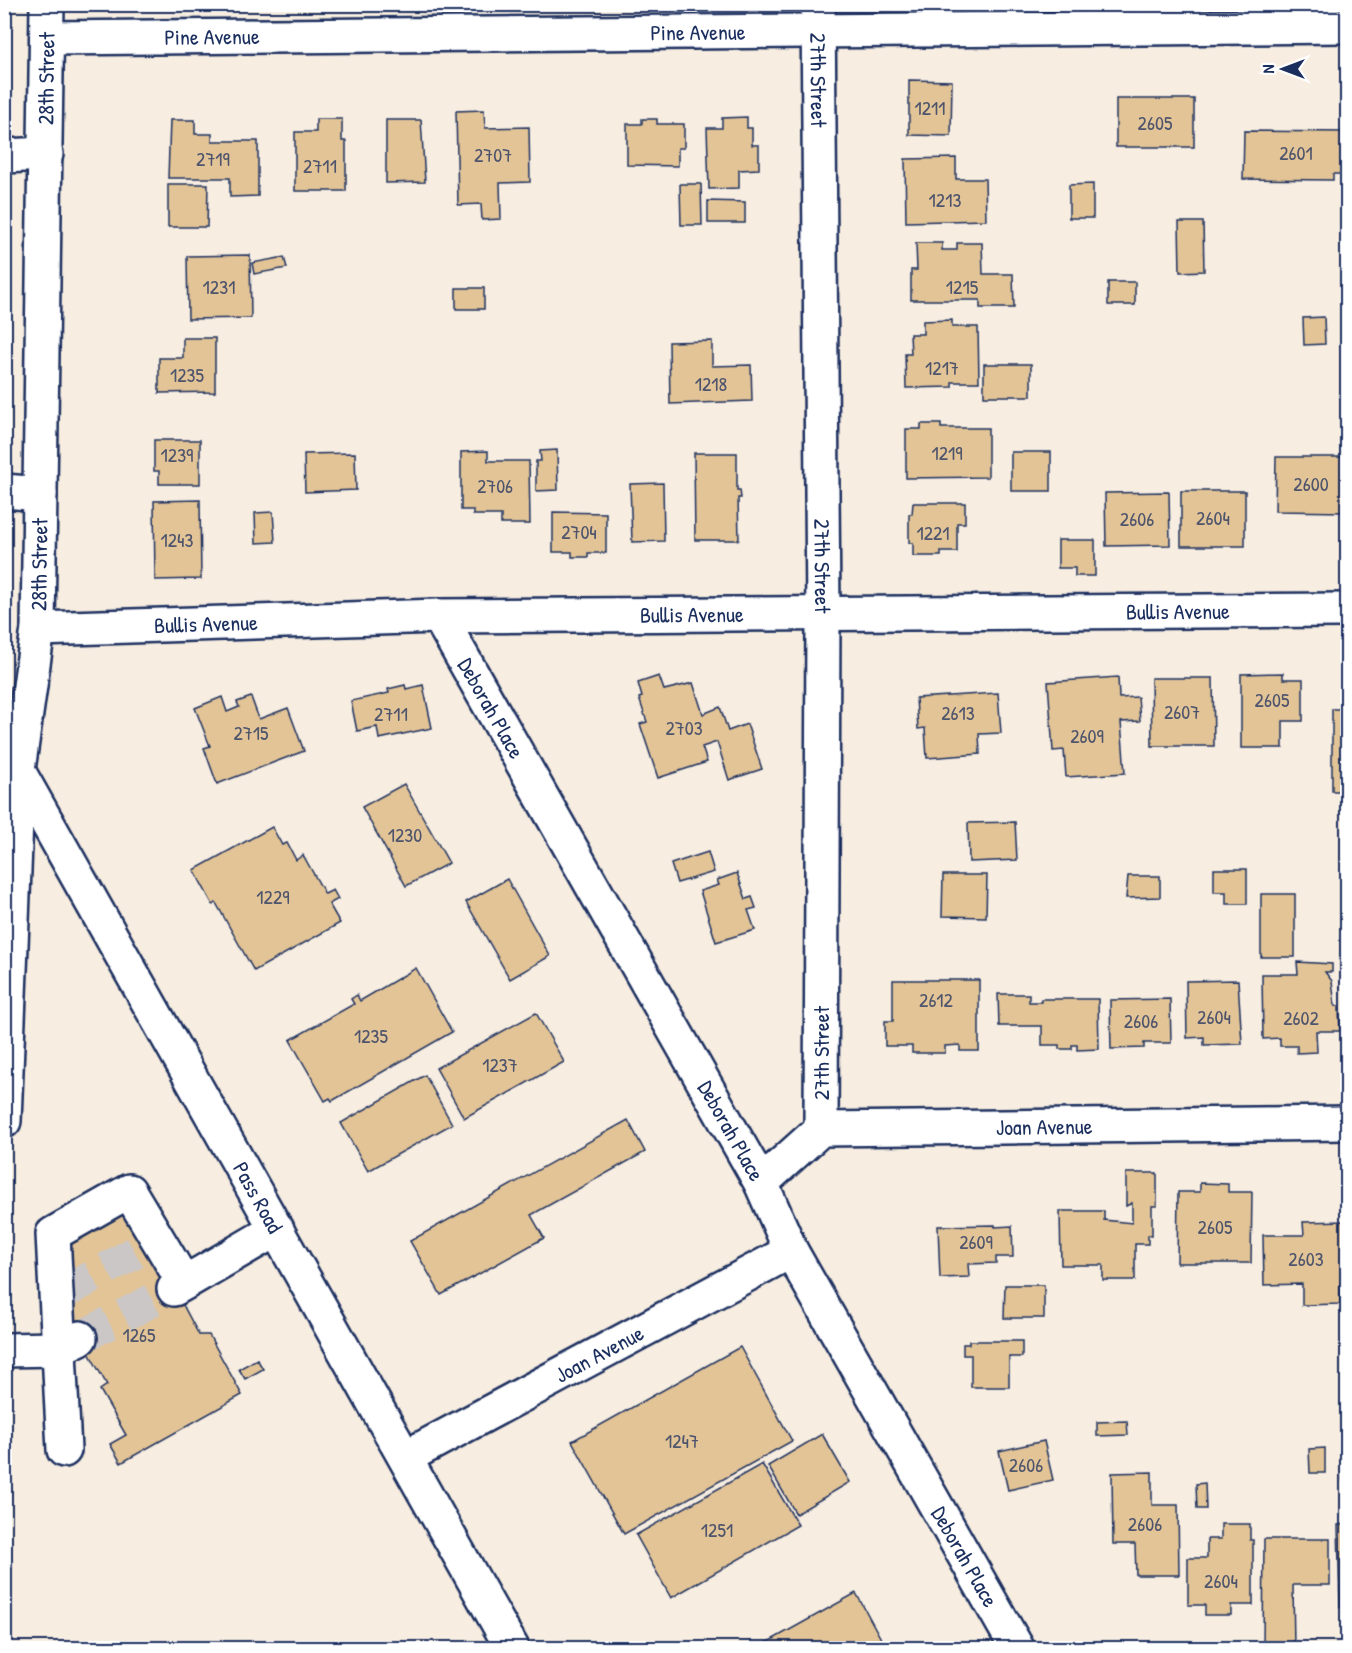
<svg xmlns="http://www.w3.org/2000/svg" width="1352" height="1653" font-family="'Patrick Hand',sans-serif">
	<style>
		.building { fill: #e3c496; stroke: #1b2f5e; stroke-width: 1.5 }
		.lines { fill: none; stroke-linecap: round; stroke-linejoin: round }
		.minor-tunnel { stroke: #cbc7c6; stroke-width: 33; stroke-dasharray: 33 16; stroke-linecap: butt }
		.minor-casing { stroke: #1b2f5e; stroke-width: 38 }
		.major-casing { stroke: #1b2f5e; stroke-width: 38 }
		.minor { stroke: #fff; stroke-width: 33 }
		.major { stroke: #fff; stroke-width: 33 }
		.labels { text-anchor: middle; stroke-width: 6; stroke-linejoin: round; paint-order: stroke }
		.number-label { font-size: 20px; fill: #4d546c }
		.street-label { font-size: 22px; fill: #1b2f5e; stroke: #fff }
	</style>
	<rect width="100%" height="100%" fill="#f7ede0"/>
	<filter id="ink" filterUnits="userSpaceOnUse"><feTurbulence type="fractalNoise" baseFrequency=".0167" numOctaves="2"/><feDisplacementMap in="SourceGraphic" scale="12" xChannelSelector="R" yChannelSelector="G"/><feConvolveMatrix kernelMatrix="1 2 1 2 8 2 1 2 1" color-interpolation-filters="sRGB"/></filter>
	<g filter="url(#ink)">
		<g class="building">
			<path d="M909,80L952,81L951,136L909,135Z"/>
			<rect x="1116" y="99" width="78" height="48"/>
			<path d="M484,110L485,128L529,127L530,182L500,183L501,219L482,220L481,204L458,205L456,111Z"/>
			<path d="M747,117V128H752V145H759V169L739,170V188L709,189L707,128H722V118Z"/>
			<path d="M316,119H342V141H346V191H295V132H316Z"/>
			<path d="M642,119H657V124H684V148H678V166L627,165V124H642Z"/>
			<path d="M170,120H195V134H212V141H258V196L230,197V178H168Z"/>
			<path d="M386,120H421L425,182L386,183Z"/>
			<path d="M1244,131L1348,132V174H1333V180L1243,179Z"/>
			<path d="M956,158V179H985L986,220L906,222L905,159Z"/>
			<path d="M168,184H208L207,227H168Z"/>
			<path d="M680,184H701L702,225H681Z"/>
			<path d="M1093,184V218H1069V185Z"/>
			<path d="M708,201L745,202V223H708Z"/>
			<path d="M1179,222H1203L1204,271L1180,272Z"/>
			<path d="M916,243H942V250H957V243H982L983,274H1013L1014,308H980V300H911V270H917Z"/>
			<path d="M250,255L251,318L188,319L187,256Z"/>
			<path d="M284,257L287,268L254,274L252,263Z"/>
			<rect x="1108" y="282" width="27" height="23"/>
			<rect x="456" y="288" width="28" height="21"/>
			<path d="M1324,317L1325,344L1304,345L1303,318Z"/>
			<path d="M952,320V327H978L979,382H952V387L906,388L905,354H911L910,334H923V321Z"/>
			<path d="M183,338H215V392L159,393V358H183Z"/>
			<path d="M712,341V366L751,365L752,401L670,404L669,342Z"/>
			<rect x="984" y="364" width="47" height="32"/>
			<path d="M921,424H941V428H988V477L906,478V429H921Z"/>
			<path d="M154,440H200V484H159V471H154Z"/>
			<path d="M557,450L558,490L536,491V461H541L540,451Z"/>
			<path d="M488,451V461H529L530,524H501V515H473V510H461V452Z"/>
			<rect x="1011" y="452" width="40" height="39"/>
			<path d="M355,453L356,490L305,492L304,454Z"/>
			<path d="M694,453H737V490H740L741,498H738L739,540H695Z"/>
			<path d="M1276,457H1348V512L1275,511Z"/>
			<path d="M663,483L664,541L632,542L630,484Z"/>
			<rect x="1181" y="491" width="64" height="55"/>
			<path d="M1169,492L1170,545L1106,546L1105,493Z"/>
			<path d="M200,500L201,579L155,580L154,501Z"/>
			<path d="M913,503H965V523H957V552H941V556H913V543H909V514H912Z"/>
			<path d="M273,512L275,542L256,543L255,513Z"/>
			<path d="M553,512L606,513V553H588V557H572V552H553Z"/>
			<path d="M1058,540H1095V576H1075V568H1058Z"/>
			<path d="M1283,673V679H1303V721H1283V748H1241V674Z"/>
			<path d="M659,676L664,690L693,683L703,714L720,707L728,731L747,724L762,769L729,780L717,742L702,747L707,762L658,778L640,724L647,722L639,698L642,697L638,683Z"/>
			<path d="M1118,677L1119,698L1138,697L1140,721L1121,722L1125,773L1066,777L1064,750L1053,751L1048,682Z"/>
			<path d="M1151,678H1213L1214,746H1152Z"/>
			<path d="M405,685L406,689L423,685L432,728L379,739L377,727L357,731L351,701L389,693L388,689Z"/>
			<path d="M998,693L1001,733L979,734L980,754L927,758L925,728L918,729L916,698Z"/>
			<path d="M222,697L227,712L239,707L237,702L251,697L259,719L288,708L304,751L217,784L204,748L210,746L195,708Z"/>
			<rect x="1332" y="709" width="16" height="82"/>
			<path d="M404,784L449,863L406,886L362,807Z"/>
			<path d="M1015,822L1017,860L969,862L968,823Z"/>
			<path d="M272,827L282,845L287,843L296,860L303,855L325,894L333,890L338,899L329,904L340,923L254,971L216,903L213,905L194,870Z"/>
			<path d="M708,852L714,872L677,883L671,864Z"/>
			<path d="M1214,869H1247V904H1226V892H1214Z"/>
			<path d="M737,873L746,899L752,897L756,908L748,910L755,930L716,942L700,891L719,885L717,880Z"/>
			<path d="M943,875H987L986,917L942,916Z"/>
			<path d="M1128,876H1160V897L1126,898Z"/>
			<path d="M507,879L550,956L510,979L466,902Z"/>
			<rect x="1261" y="894" width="34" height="63"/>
			<path d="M1297,962L1332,964V972H1325L1332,981L1335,1006H1339L1340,1031H1316L1317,1052L1297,1053V1046H1280V1038L1263,1039L1262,974H1298Z"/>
			<path d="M416,968L452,1032L332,1101L330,1098L325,1101L290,1040L354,1004L351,999L357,995L360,1001Z"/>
			<path d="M893,980H979V1051H960V1045L945,1046V1053H912V1046H885V1021H893Z"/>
			<path d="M1238,980L1242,1044L1204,1045V1037L1187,1038L1186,981Z"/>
			<path d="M998,994H1029V1002H1041V999H1098L1099,1049L1077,1050V1045H1072V1049H1059V1045H1042V1026H999Z"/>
			<path d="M1170,999L1171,1043H1144V1048L1111,1049L1110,1000Z"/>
			<path d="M536,1013L564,1062L464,1118L436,1068Z"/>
			<path d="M425,1075L452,1124L368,1171L341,1123Z"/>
			<path d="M628,1120L645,1152L531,1215L544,1238L441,1295L410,1241Z"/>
			<path d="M1126,1173H1157V1206H1152V1235H1148V1244H1135V1280H1103V1265H1061L1060,1211H1104V1220L1132,1223V1203L1126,1206Z"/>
			<path d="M1200,1183L1228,1184V1192H1252L1251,1263H1177L1178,1192H1200Z"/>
			<path d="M131,1207L199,1335H209L242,1395L121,1463L110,1444L126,1435L100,1390L107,1385L65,1310L63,1243Z"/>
			<path d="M1348,1221V1284L1340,1285V1304L1302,1305V1284L1264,1285L1263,1235H1304L1303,1222Z"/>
			<path d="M995,1225V1227L1012,1226L1013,1257H996V1263L968,1264L969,1277L940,1278L938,1226Z"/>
			<path d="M1005,1285H1044V1318H1004Z"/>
			<path d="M969,1341H1022V1357H1009V1387H971V1355H963V1344H969Z"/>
			<path d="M740,1347L792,1441L624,1534L572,1441Z"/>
			<path d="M257,1359L263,1369L245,1379L239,1369Z"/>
			<path d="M1127,1421L1128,1435L1097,1436V1422Z"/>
			<rect x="1343" y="1430" width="5" height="51"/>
			<path d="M822,1434L850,1482L796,1514L768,1466Z"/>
			<path d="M1044,1441L1053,1480L1008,1490L999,1451Z"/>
			<path d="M1325,1448V1473H1310L1309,1449Z"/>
			<path d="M762,1464L798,1525L671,1598L636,1535Z"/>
			<path d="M1152,1472V1505H1178L1179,1575H1136L1135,1544H1113L1112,1473Z"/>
			<path d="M1205,1483L1206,1509H1197L1196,1484Z"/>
			<path d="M1221,1524H1250V1540H1253V1605H1231V1615H1205V1605H1188V1558H1207V1539H1221Z"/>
			<path d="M1348,1524V1607H1340L1338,1525Z"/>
			<path d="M1264,1539H1330V1585H1293L1294,1648H1263Z"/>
			<path d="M856,1593L886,1648H757Z"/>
		</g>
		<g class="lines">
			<g class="minor-tunnel">
				<path d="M64,1293L150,1244"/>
				<path d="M80,1338L174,1289"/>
			</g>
			<defs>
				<g id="minor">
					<path id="s1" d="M818,4L823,613L821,1129"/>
					<path id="s2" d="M48,38L1348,26"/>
					<path d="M4,156L46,154"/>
					<path d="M4,491L40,494"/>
					<path id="s3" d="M439,616L761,1183L791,1251L1017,1648"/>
					<path id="s4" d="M38,629L439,616L1348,610"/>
					<path id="s5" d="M18,770L38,629L47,4"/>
					<path id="s6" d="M761,1183L821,1129L1348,1123"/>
					<path d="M174,1289L277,1229"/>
					<path d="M4,1350L57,1349L80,1338"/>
					<path d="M64,1450L53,1234L129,1191L184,1283"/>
					<path id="s7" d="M406,1457L791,1251"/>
				</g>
				<g id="major">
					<path id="s8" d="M4,746L512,1648"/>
					<path d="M4,1121L18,770"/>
				</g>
			</defs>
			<use href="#minor" class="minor-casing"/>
			<use href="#major" class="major-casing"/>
			<use href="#minor" class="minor"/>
			<use href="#major" class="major"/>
		</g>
	</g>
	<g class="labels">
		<g class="number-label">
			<text x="930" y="115">1211</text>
			<text x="1155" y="130">2605</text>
			<text x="1296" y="160">2601</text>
			<text x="493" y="162">2707</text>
			<text x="213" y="166">2719</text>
			<text x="320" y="173">2711</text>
			<text x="945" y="207">1213</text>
			<text x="219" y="294">1231</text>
			<text x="962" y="294">1215</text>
			<text x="942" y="375">1217</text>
			<text x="187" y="382">1235</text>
			<text x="711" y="391">1218</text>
			<text x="947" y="460">1219</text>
			<text x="177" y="462">1239</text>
			<text x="1311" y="491">2600</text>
			<text x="495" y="493">2706</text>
			<text x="1213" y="525">2604</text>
			<text x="1137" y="526">2606</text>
			<text x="579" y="539">2704</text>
			<text x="933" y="540">1221</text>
			<text x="177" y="547">1243</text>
			<text x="1272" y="707">2605</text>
			<text x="1182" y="719">2607</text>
			<text x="958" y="720">2613</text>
			<text x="391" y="721">2711</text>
			<text x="684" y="735">2703</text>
			<text x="251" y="740">2715</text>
			<text x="1087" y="743">2609</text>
			<text x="405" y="842">1230</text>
			<text x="273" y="904">1229</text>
			<text x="936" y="1007">2612</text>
			<text x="1214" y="1024">2604</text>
			<text x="1301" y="1025">2602</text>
			<text x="1141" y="1028">2606</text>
			<text x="371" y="1043">1235</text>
			<text x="500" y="1072">1237</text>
			<text x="1215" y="1234">2605</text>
			<text x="976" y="1249">2609</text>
			<text x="1306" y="1266">2603</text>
			<text x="139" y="1342">1265</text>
			<text x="682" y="1448">1247</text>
			<text x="1026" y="1472">2606</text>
			<text x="1145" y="1531">2606</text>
			<text x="717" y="1537">1251</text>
			<text x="1221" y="1588">2604</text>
		</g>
		<g class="street-label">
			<text dy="8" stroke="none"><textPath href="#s2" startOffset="650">Pine Avenue</textPath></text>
			<text dy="8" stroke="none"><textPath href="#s2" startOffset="164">Pine Avenue</textPath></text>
			<text dy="8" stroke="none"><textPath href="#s5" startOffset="693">28th Street</textPath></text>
			<text dy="8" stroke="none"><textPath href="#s1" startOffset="76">27th Street</textPath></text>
			<text dy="8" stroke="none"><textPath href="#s5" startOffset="207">28th Street</textPath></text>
			<text dy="8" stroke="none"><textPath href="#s1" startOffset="562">27th Street</textPath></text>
			<text dy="8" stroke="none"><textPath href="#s4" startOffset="1140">Bullis Avenue</textPath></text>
			<text dy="8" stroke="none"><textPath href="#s4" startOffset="654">Bullis Avenue</textPath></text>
			<text dy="8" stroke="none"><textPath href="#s4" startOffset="168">Bullis Avenue</textPath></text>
			<text dy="8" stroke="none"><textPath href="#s3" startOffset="106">Deborah Place</textPath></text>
			<text transform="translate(821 1053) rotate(-90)" y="8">27th Street</text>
			<text dy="8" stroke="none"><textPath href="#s6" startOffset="304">Joan Avenue</textPath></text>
			<text dy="8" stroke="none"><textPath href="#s3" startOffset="592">Deborah Place</textPath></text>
			<text dy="8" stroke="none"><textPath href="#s8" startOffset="518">Pass Road</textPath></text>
			<text dy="8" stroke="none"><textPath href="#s7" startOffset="219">Joan Avenue</textPath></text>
			<text dy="8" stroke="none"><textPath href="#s3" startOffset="1078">Deborah Place</textPath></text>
		</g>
	</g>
	<rect width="1352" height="1653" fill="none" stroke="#fff" stroke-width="24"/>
	<rect x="12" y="12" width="1328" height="1629" fill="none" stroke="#1b2f5e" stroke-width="2" filter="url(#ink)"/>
	<g transform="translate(1283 69) rotate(270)" stroke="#ffffff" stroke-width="4.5" paint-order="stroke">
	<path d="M0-4.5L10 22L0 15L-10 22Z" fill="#1b2f5e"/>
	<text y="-9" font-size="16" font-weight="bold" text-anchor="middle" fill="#1b2f5e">N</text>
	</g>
</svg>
